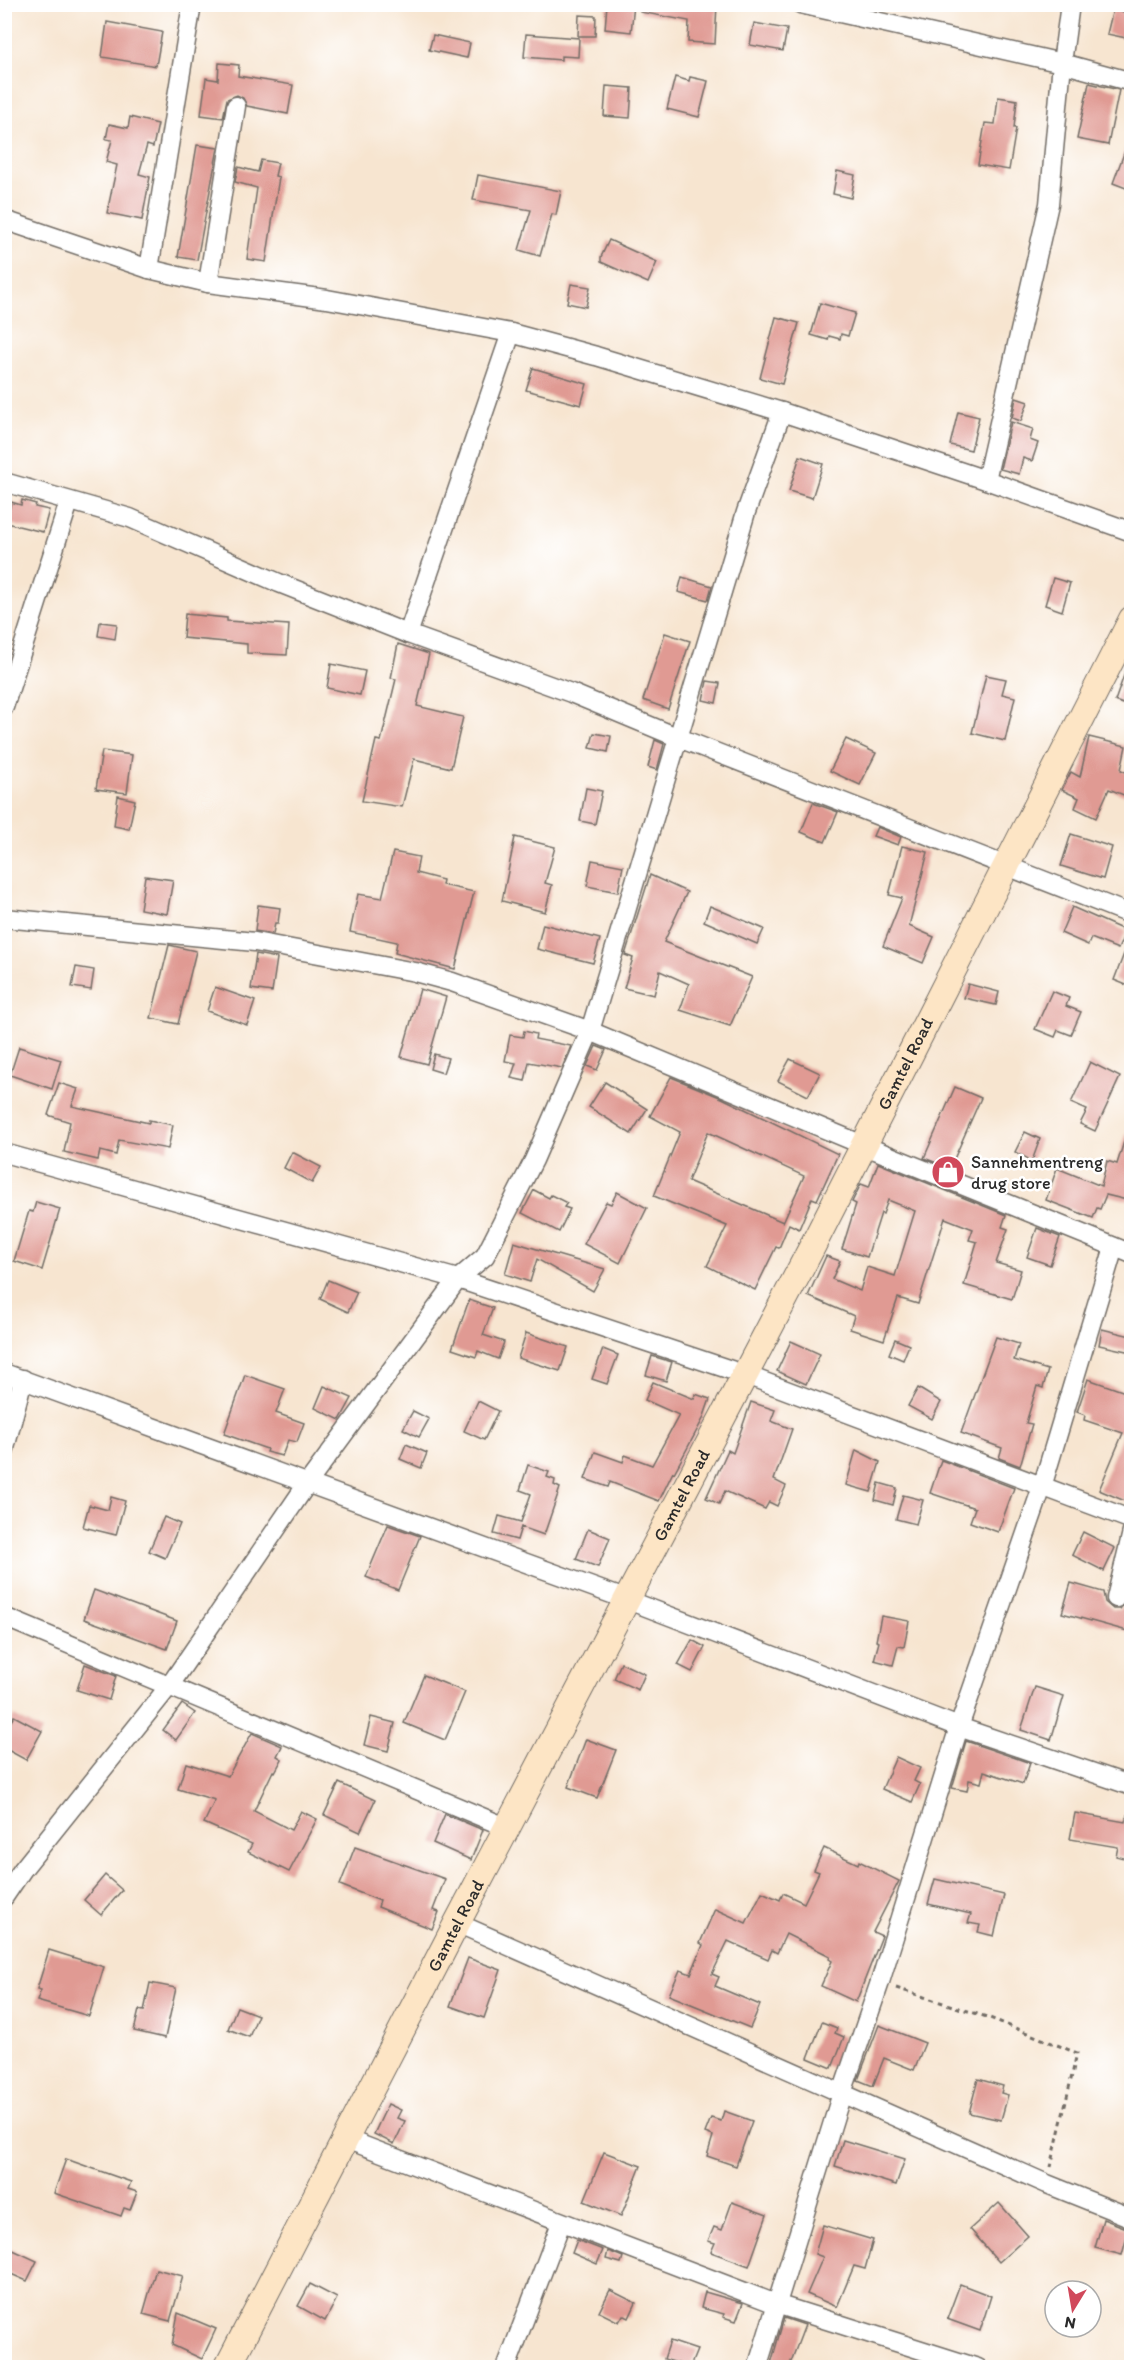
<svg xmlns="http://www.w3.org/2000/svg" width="1136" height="2372" font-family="Itim,sans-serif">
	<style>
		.building { fill: #e09a93; fill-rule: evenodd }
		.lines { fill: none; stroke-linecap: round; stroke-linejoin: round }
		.street-casing { stroke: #726c65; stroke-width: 21 }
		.secondary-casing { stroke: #726c65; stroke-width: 28 }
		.path { stroke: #726c65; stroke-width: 3; stroke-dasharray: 4.5 4.5; stroke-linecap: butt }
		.street { stroke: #fff; stroke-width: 18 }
		.secondary { stroke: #fde5c5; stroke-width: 26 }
		.labels { text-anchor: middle; stroke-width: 5; stroke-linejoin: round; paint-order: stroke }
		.street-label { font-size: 18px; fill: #2b2b2b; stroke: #fff }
		.poi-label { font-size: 18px; fill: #2b2b2b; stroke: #fff; text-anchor: start }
	</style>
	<rect width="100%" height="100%" fill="#fff"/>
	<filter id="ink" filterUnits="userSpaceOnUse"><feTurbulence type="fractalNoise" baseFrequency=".0167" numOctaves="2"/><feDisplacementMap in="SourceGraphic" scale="12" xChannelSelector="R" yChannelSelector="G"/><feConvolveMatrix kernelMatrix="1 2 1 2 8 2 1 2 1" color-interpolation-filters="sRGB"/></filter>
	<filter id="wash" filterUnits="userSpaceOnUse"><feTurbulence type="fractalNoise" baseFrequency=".008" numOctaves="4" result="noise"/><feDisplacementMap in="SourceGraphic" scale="24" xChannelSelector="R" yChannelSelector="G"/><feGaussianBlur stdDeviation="1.35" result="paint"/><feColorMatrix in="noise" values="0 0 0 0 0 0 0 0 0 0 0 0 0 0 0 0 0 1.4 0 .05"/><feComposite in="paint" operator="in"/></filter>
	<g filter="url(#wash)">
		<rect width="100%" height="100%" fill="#f7e5d0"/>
		<g id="blocks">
			<g class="building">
				<path d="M607,4L634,5L631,32L605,29Z"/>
				<path d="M641,4H717L715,44L688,42L689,21L640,12Z"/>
				<path d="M1113,9L1131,14V39L1107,34Z"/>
				<path d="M579,15L596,16L595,36H578Z"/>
				<path d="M107,22L162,32L156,66L102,57Z"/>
				<path d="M754,23L787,29L783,51L750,45Z"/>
				<path d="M526,34L579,38L578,57L561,56V60L524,57Z"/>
				<path d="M433,35L470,43L467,58L429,50Z"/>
				<path d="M219,63L239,65L238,76L293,85L288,114L247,106L243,98L237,95L227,99L223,118L201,115L206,78L218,80Z"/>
				<path d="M675,77L689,81L690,77L708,81L699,117L667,109Z"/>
				<path d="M1089,83L1119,90L1108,145L1077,139Z"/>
				<path d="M606,86L632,88L630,118L604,116Z"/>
				<path d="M998,97L1017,100L1014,128H1016L1009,170L978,165L985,123L995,124Z"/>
				<path d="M130,117L158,124L153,147L147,145L139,174L150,177L142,220L107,213L117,165L106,162L112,140L106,139L109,124L128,128Z"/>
				<path d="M1130,137H1131V190L1113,183Z"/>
				<path d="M197,145L218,148L197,260L178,257Z"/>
				<path d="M261,160L278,163L275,176L279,177L266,262L247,259L257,188L235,182L238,167L258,172Z"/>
				<path d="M837,171L855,175L851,198L833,194Z"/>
				<path d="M478,175L561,191L556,215L552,214L540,256L519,250L531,210L473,200Z"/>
				<path d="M609,240L657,262L648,283L601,262V257Z"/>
				<path d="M571,284L590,287L586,307L567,303Z"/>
				<path d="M820,303L855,313L848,336L841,334L840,339L829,336L828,340L811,335Z"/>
				<path d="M776,317L799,323L782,384L760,378Z"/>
				<path d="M533,368L587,384L581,405L526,390Z"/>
				<path d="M1016,398L1028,402L1021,421L1012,418Z"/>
				<path d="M958,412L979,417L971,450L950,445Z"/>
				<path d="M1011,422L1033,429L1030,440L1038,443L1032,461L1023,458L1019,474L1000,469Z"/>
				<path d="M800,456L823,464L812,498L789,491Z"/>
				<path d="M22,500L36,504L35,507L49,510L43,532L6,523L11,502L21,505Z"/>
				<path d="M682,577L712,586L708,600L678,592Z"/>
				<path d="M1053,578L1070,583L1062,611L1045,605Z"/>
				<path d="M185,614L227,618V621L289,625L287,655L247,653V644L183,638Z"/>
				<path d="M100,622L117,624L115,639L98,636Z"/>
				<path d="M665,633L690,641L668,709L643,700Z"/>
				<path d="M398,644L429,654L417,706L463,717L451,768L414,759L402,807L362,801L376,740L381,741L396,679L391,678Z"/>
				<path d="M1129,661L1131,662V707L1115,701Z"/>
				<path d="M331,664L365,671L360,695L327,688Z"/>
				<path d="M986,675L1006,679L1002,694L1015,697L1005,741L972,733Z"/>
				<path d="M707,681L720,683L716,703L703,700Z"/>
				<path d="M594,733L611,736L608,752L590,748Z"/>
				<path d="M1089,737L1126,746L1121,770L1131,774V798L1109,789L1096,818L1075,808L1079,798L1062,790L1071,772L1080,777Z"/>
				<path d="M846,739L876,753L860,785L830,771Z"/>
				<path d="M655,740L664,744L657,770L648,767Z"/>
				<path d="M102,751L132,755L127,793L96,789Z"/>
				<path d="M586,788L602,791L595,824L580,821Z"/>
				<path d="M118,796L135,800L129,829L114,826Z"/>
				<path d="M813,803L838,812L825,842L801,832Z"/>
				<path d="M877,827L901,837L898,845L873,836Z"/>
				<path d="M1071,834L1112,847L1103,879L1061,866Z"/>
				<path d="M515,837L555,847L545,883L552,885L545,912L502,901Z"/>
				<path d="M902,846L928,852L909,926L934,937L923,963L883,946L902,898L889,895Z"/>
				<path d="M393,852L419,857L416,873L443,880L442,885L474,892L455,969L395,953L397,942L350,932L358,894L382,898Z"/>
				<path d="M592,860L623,866L618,892L587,886Z"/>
				<path d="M650,875L687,892L664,942L752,977L730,1026L680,1010L689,984L660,971L654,995L624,988L633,958L625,955Z"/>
				<path d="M145,876L173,880L167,914L140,909Z"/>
				<path d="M258,905L280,908L278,923H275L273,934L255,931Z"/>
				<path d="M710,906L764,929L757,944L704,921Z"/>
				<path d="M1072,907L1126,931L1118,949L1091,938L1088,945L1061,933Z"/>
				<path d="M543,924L600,939L593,963L537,949Z"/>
				<path d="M1130,938H1131V987L1114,980Z"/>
				<path d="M169,945L196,951L178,1024L151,1018Z"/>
				<path d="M256,954L277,958L272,992L251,989Z"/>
				<path d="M76,967L94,970L91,990L72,987Z"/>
				<path d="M968,984L999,992L996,1005L964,998Z"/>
				<path d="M215,987L255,1001L247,1025L207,1011Z"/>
				<path d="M420,989L446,997L427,1064L401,1057Z"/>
				<path d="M1052,991L1069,998L1066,1006L1081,1012L1071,1035L1058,1030L1055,1037L1035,1029Z"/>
				<path d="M524,1031L536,1034L535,1039L571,1046L562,1068L529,1062L525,1081L511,1078L516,1063L505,1061L510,1035L523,1037Z"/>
				<path d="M596,1046L606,1050L597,1070L587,1066Z"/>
				<path d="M19,1047L61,1060L52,1089L10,1075Z"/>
				<path d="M434,1054L448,1058L443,1073L430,1069Z"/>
				<path d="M790,1059L820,1073L808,1096L778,1081Z"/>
				<path d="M1090,1062L1120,1077L1095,1131L1080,1124L1087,1110L1071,1103Z"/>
				<path d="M671,1077L722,1098L838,1154L817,1200L812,1198L799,1229L789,1224L779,1248L776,1247L755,1290L707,1266L727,1226L654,1196L680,1132L650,1116ZM708,1132L804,1176L783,1222L688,1181Z"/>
				<path d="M605,1082L647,1109L631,1134L589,1107Z"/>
				<path d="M59,1083L78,1089L72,1106L149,1123V1120L173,1125L168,1149L119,1140L116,1155L100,1151L98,1160L64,1152L70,1122L48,1115Z"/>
				<path d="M955,1087L981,1098L950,1168L924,1158Z"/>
				<path d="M1128,1129L1131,1130V1201L1106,1195L1100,1209L1097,1208L1093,1218L1046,1200L1057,1168L1101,1186L1107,1161L1117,1164Z"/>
				<path d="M1025,1132L1040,1139L1032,1161L1015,1152Z"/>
				<path d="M292,1152L321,1167L312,1183L284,1168Z"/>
				<path d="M878,1163L1006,1215L1002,1227L1008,1229L996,1263L1021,1270L1012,1299L964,1285L977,1242L969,1240L973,1229L945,1218L918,1304L898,1298L884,1340L850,1329L854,1316L808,1296L826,1256L840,1261L832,1279L860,1291L867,1267L895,1276L915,1211L888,1200L883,1214L881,1213L867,1257L842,1249L856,1204L852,1202L861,1184L869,1187Z"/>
				<path d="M534,1190L549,1198L551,1195L567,1203L564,1207L570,1209L559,1232L522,1213Z"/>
				<path d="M617,1192L647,1208L620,1263L584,1244L606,1202L611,1204Z"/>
				<path d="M36,1202L60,1209L42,1270L14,1261L29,1211L33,1212Z"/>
				<path d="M1037,1228L1060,1237L1050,1265L1027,1257Z"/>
				<path d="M514,1242L540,1250L605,1269L593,1291L537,1259L530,1282L505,1274Z"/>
				<path d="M328,1280L357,1292L348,1312L320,1299Z"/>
				<path d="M469,1300L493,1308L483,1335L504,1342L498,1359L478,1351L476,1357L452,1349Z"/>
				<path d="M1102,1329L1131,1336V1352L1099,1345Z"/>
				<path d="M526,1333L568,1347L560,1371L518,1358Z"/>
				<path d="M996,1337L1019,1344L1014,1360L1048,1370L1043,1388L1037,1386L1026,1423L1032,1424L1020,1466L999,1458L1002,1448L961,1433Z"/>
				<path d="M895,1339L909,1345L903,1360L889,1354Z"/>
				<path d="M791,1341L820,1354L806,1384L777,1371Z"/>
				<path d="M603,1349L618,1355L607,1384L592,1379Z"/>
				<path d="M652,1356L672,1362L666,1381L646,1375Z"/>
				<path d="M245,1375L285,1389L276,1413L304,1423L297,1442L288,1440L282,1456L266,1452L267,1449L224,1434Z"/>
				<path d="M1088,1379L1131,1394V1485L1125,1501L1099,1490L1123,1433L1084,1420L1085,1415L1077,1412Z"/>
				<path d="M653,1382L694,1399L695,1394L710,1399L703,1419L674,1473L673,1472L659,1501L610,1482L608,1487L585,1479L595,1452L623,1462L625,1455L652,1465L679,1415L645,1400Z"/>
				<path d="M324,1386L352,1398L340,1420L315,1408Z"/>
				<path d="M918,1388L941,1402L932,1419L908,1406Z"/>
				<path d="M478,1401L498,1411L484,1440L464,1431Z"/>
				<path d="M751,1402L775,1410L771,1421L792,1429L774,1480L786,1486L777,1506L769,1502L765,1509L725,1491L719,1504L706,1498L728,1450L733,1453Z"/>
				<path d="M413,1411L429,1419L419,1437L403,1429Z"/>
				<path d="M406,1444L427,1453L421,1468L400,1459Z"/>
				<path d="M856,1450L880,1462L871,1492L846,1485Z"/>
				<path d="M941,1460L1014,1488L998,1532L970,1522L975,1508L930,1493Z"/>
				<path d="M528,1465L549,1472L547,1477L555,1480L554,1485L560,1488L544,1535L521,1527L517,1540L494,1534L499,1516L521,1522L531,1494L520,1490Z"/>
				<path d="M879,1483L897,1488L893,1505L875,1500Z"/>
				<path d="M903,1495L923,1500L916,1524L896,1519Z"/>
				<path d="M111,1497L125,1501L116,1535L83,1527L89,1505L108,1510Z"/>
				<path d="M164,1517L180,1524L165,1558L149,1551Z"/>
				<path d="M388,1525L420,1536L398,1590L366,1577Z"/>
				<path d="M588,1529L610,1538L598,1567L576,1559Z"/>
				<path d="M1083,1532L1115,1548L1104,1571L1072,1555Z"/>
				<path d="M1071,1583L1103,1592L1105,1602L1113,1609H1120L1127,1600L1131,1601V1632L1062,1613Z"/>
				<path d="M94,1590L177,1621L167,1649L84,1619Z"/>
				<path d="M881,1616L909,1621L904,1647L898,1646L893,1665L874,1660L879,1642L876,1641Z"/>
				<path d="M692,1640L705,1647L692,1672L678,1665Z"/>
				<path d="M621,1663L645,1674L638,1690L614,1679Z"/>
				<path d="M85,1664L116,1676L109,1700L77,1690Z"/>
				<path d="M424,1675L465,1692L445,1740L404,1723Z"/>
				<path d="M1035,1687L1064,1696L1051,1740L1021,1730Z"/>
				<path d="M182,1704L195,1713L176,1740L163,1730Z"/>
				<path d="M14,1716L42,1731L26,1760L4,1748V1733Z"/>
				<path d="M371,1717L395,1723L388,1751L364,1745Z"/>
				<path d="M252,1733L282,1746L277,1756L282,1759L275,1772L273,1771L254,1811L291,1830L301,1811L317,1819L289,1872L248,1852L252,1844L204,1823L215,1800L178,1789L186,1763L228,1776Z"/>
				<path d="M586,1739L616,1750L597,1798L568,1787Z"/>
				<path d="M966,1741L1030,1763L1023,1784L984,1771L981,1783L969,1780L967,1791L952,1788Z"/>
				<path d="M896,1757L920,1768L914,1781L920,1784L912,1802L882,1789Z"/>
				<path d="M339,1783L375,1800L360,1832L324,1815Z"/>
				<path d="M1075,1813L1125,1822L1127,1815L1131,1816V1860L1116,1856L1118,1847L1070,1839Z"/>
				<path d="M445,1814L483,1830L471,1860L433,1843Z"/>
				<path d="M355,1847L445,1879L433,1910L439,1912L432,1929L378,1907L380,1901L340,1885Z"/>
				<path d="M824,1848L858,1864L859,1861L899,1881L873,1932L882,1936L856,2002L821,1986L832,1961L829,1959L830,1956L786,1934L777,1953L772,1950L768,1959L728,1941L712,1974L719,1977L715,1986L760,2005L750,2028L669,1995L680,1970L691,1974L703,1945L700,1943L715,1909L746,1923L762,1892L780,1900L783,1893L804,1903L819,1872L814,1870Z"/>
				<path d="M105,1875L122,1890L101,1915L84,1900Z"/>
				<path d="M935,1879L1004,1895L994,1936L978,1932L980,1925L968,1923L971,1914L928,1904Z"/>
				<path d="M49,1950L104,1967L89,2016L37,2001L41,1990L37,1989Z"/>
				<path d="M468,1958L501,1970L484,2018L450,2006Z"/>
				<path d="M150,1983L176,1988L165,2038L134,2031L139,2010L144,2011Z"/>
				<path d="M237,2007L258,2015L249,2037L228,2029Z"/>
				<path d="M822,2022L837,2028L835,2033L844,2037L832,2068L808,2058Z"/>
				<path d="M879,2025L925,2043L914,2070L884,2058L873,2086L858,2080Z"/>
				<path d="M978,2079L1003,2086L1001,2093L1008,2095L1001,2120L969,2113Z"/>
				<path d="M388,2104L401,2110L397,2118L405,2121L394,2144L374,2134Z"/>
				<path d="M724,2111L752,2121L736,2166L707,2156L713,2136L705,2133L711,2118L721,2121Z"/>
				<path d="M843,2140L905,2159L896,2185L835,2166Z"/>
				<path d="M604,2152L641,2166L621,2216L584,2201Z"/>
				<path d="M66,2159L131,2182L128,2189L137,2192L130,2210L124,2208L121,2216L54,2193Z"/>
				<path d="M732,2202L767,2215L749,2266L711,2252L715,2243L708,2241L714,2227L722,2230Z"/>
				<path d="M999,2203L1028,2236L999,2262L970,2229Z"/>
				<path d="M1103,2219L1129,2229L1122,2255L1095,2248Z"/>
				<path d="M823,2225L873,2240L865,2269L854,2266L837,2307L807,2294L823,2257L815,2254Z"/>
				<path d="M577,2240L603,2250L597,2264L572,2253Z"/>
				<path d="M11,2249L37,2261L27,2281L4,2271V2263Z"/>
				<path d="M608,2251L623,2257L621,2263L606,2259Z"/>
				<path d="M156,2269L183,2276L170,2321L143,2314Z"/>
				<path d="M310,2284L337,2298L325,2321L298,2306Z"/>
				<path d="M960,2284L991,2296L980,2331L947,2319Z"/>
				<path d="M610,2290L636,2303L629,2318L623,2315L619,2322L599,2312Z"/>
				<path d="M705,2292L743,2303L736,2321L723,2317L724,2314L701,2308Z"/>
				<path d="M178,2313L216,2329L202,2359L172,2345Z"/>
				<path d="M784,2318L805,2325L789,2367H770Z"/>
				<path d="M670,2341L697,2350L690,2367L664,2359Z"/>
			</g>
		</g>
	</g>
	<g filter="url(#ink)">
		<use href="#blocks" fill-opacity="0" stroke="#726c65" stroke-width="1.5"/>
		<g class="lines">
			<defs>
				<g id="street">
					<path d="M800,4L1062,63L1132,82"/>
					<path d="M4,220L149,269L208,283L327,299L511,333L596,356L782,412L986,480L1132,532"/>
					<path d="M149,269L192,4"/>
					<path d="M208,283L236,106"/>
					<path d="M986,480L1049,204L1062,63L1070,4"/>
					<path d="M4,482L130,518L279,583L408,634L571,693L679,738L1132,915"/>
					<path d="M408,634L511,333"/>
					<path d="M4,707L69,502"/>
					<path d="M4,918L255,942L415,972L452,982L590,1031L863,1145L1132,1254"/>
					<path d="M4,1153L458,1279L746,1375L1132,1520"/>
					<path d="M4,1373L628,1600L959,1727L1132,1786"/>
					<path d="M4,1452L23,1379"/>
					<path d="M1116,1598L1132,1532"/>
					<path d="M4,1617L508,1828"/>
					<path d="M4,1897L23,1869L170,1685L307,1484L458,1279L485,1256L534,1160L590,1031L746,512L782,412"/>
					<path d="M457,1923L1047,2184L1132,2218"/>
					<path d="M346,2139L776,2304L978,2368"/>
					<path d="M506,2368L561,2223"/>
					<path d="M757,2368L842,2093L880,1982L959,1727L1042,1487L1114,1247"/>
				</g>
				<g id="secondary">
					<path id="s1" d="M227,2368L457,1923L811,1249L1132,619"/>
				</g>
			</defs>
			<use href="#street" class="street-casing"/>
			<use href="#secondary" class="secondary-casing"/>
			<path class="path" d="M896,1988L990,2018L1077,2053L1051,2167"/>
			<use href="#street" class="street"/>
			<use href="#secondary" class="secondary"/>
		</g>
	</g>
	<defs>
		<symbol id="shop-disc" viewBox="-11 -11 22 22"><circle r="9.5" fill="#d1495b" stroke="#fff"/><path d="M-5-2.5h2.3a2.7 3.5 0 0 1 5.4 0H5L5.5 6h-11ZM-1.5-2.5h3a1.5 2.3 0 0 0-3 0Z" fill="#fff"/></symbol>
	</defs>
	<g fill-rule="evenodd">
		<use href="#shop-disc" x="929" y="1153" width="38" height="38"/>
	</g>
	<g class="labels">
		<g class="street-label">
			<text dy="6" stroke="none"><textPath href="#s1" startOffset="1470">Gamtel Road</textPath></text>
			<text dy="6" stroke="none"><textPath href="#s1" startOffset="984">Gamtel Road</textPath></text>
			<text dy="6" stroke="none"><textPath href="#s1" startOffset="498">Gamtel Road</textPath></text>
		</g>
		<g class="poi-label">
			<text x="971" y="1168">Sannehmentreng<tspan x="971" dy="21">drug store</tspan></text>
		</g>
	</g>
	<rect width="1136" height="2372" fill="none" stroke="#fff" stroke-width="24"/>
	<g transform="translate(1073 2309) rotate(191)"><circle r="28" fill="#ffffff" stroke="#aaaaaa" stroke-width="1.5"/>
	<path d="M0-4.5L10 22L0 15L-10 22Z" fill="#d1495b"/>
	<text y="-9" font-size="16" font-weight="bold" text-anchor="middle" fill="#2b2b2b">N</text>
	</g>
</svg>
